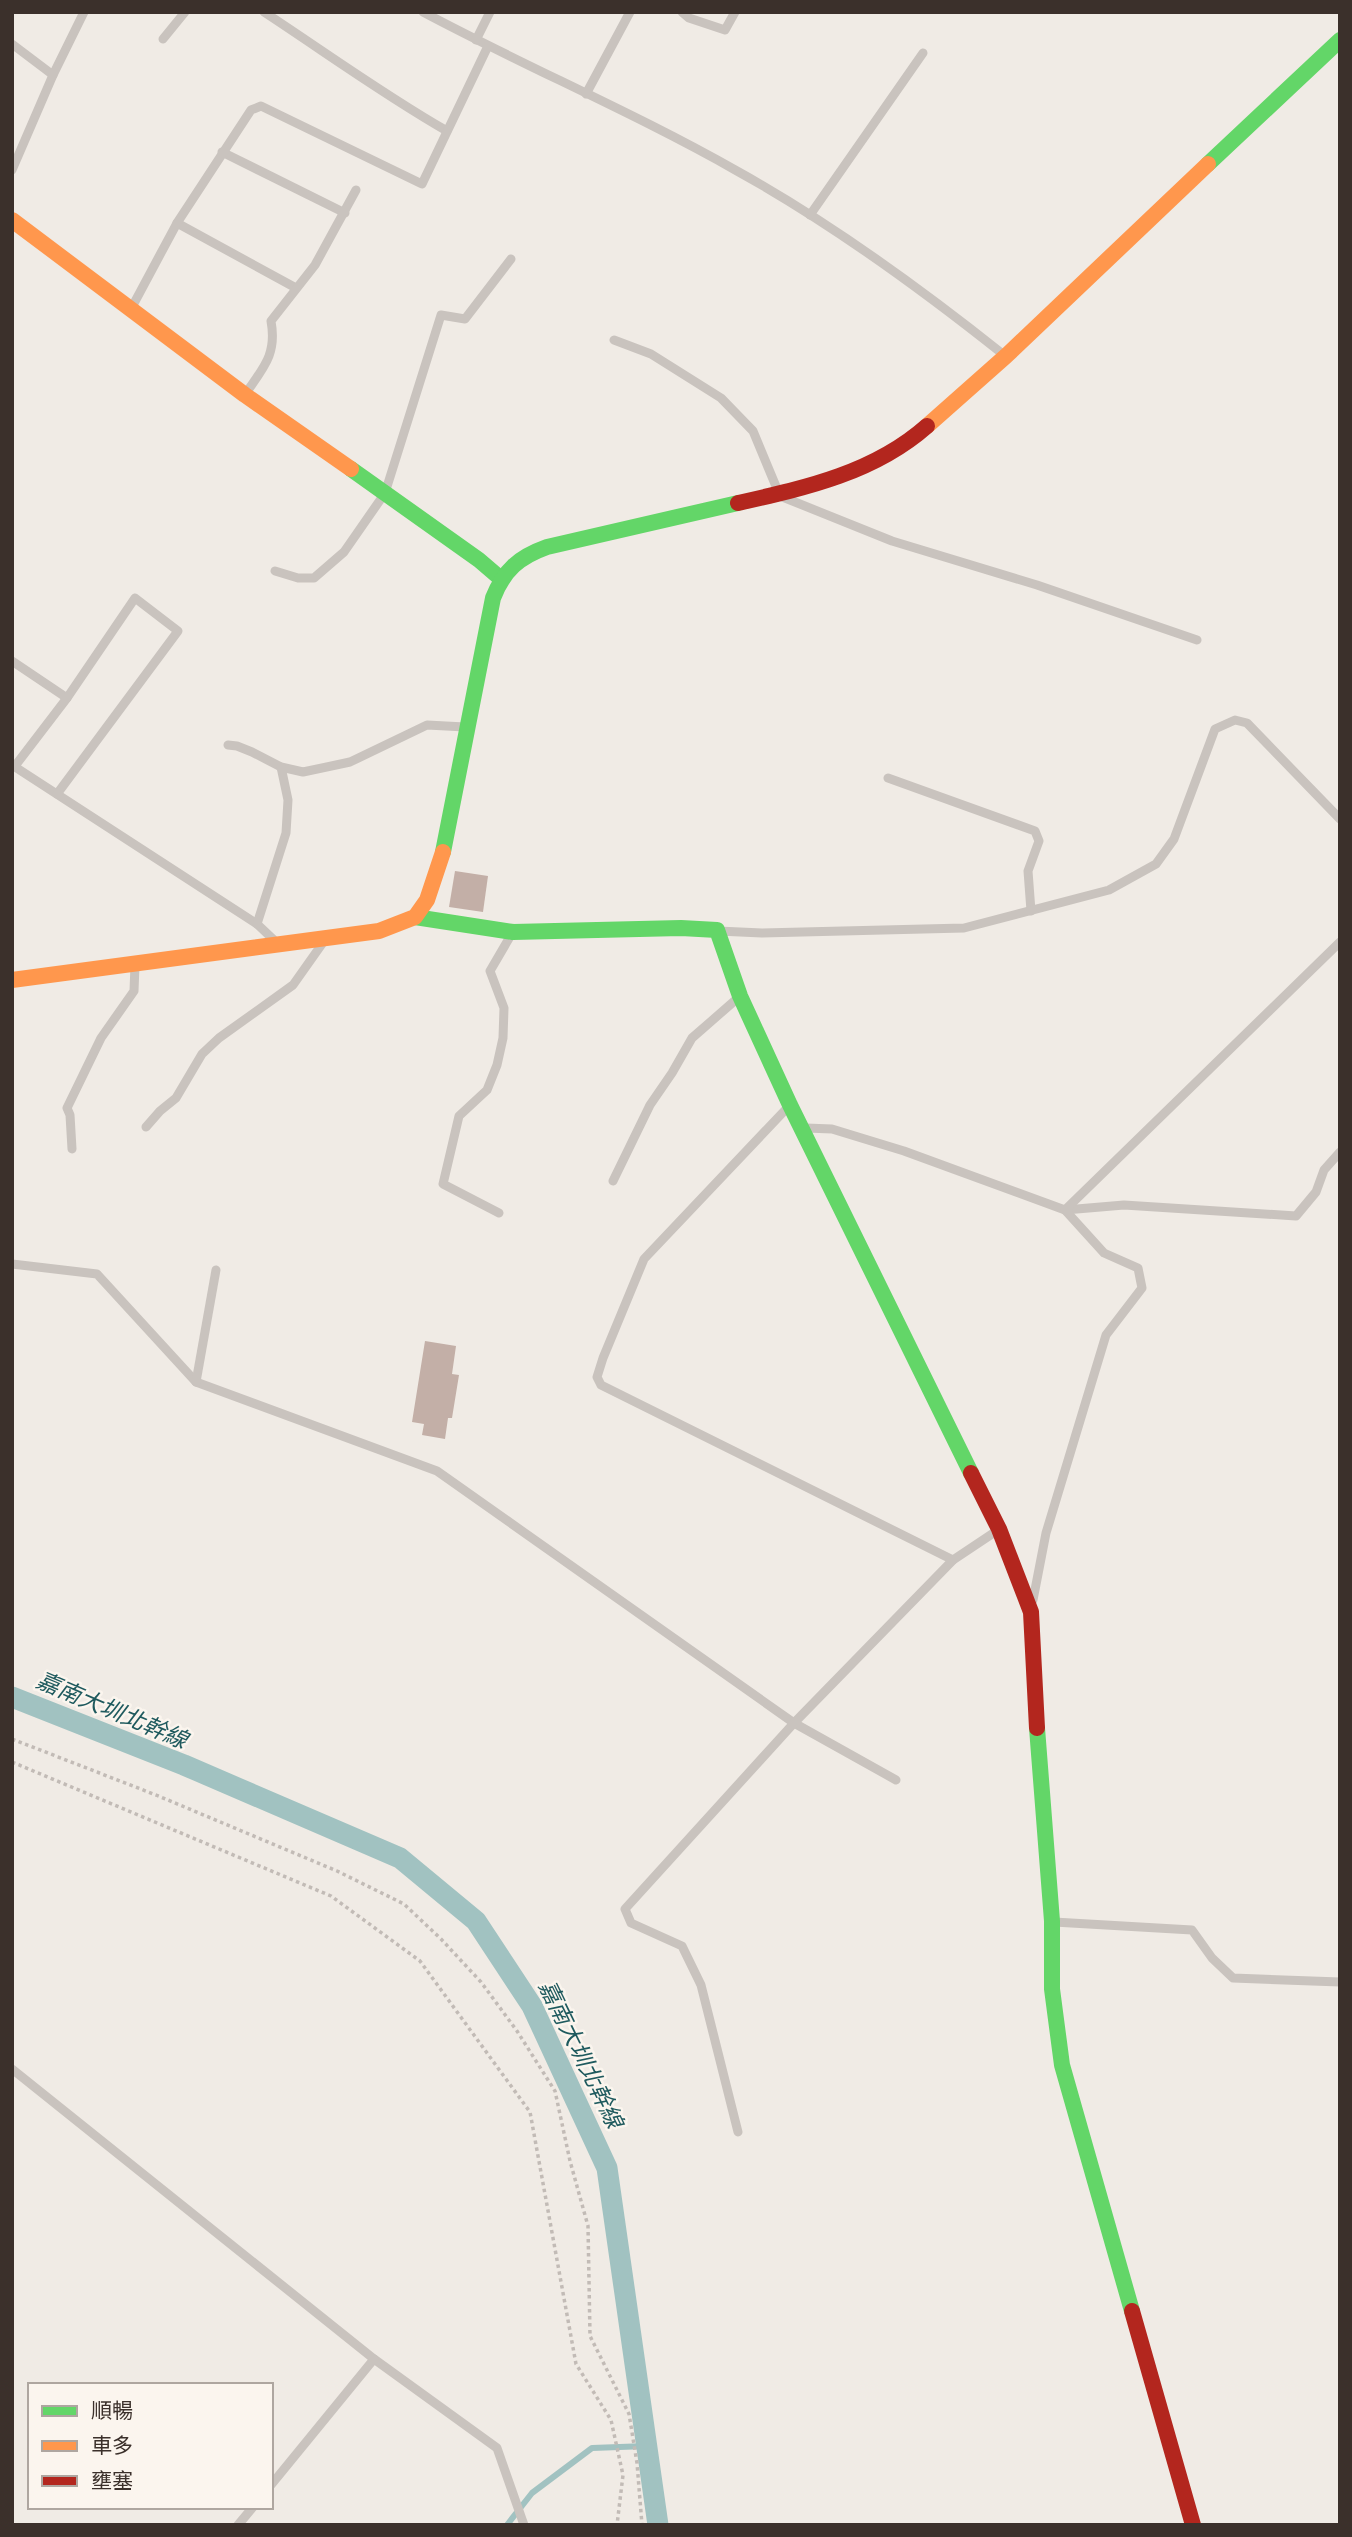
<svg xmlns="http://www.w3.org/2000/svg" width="1352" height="2537" font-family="'Varela Round','Noto Sans TC',sans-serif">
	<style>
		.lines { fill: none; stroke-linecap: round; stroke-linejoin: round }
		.stream { stroke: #a1c2c1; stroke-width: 6 }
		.canal { stroke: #a1c2c1; stroke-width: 21 }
		.building { fill: #c3afa7 }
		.path { stroke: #c2bbb6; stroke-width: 3.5; stroke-dasharray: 3.5 3.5; stroke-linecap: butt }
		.lane { stroke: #c9c3be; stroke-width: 9 }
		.fast { stroke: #63d668; stroke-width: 16 }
		.slow { stroke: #ff974d; stroke-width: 16 }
		.jam { stroke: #b3261e; stroke-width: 16 }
		.labels { text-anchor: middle; stroke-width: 5; stroke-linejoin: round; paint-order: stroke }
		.water-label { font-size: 23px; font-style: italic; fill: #1f5a5e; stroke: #fbf5ee }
	</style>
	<rect width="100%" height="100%" fill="#f0ebe5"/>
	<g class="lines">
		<path class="stream" d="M507,2525L532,2493L592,2448L647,2446"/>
		<path class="canal" d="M12,1697L184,1765L400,1858L476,1921L532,2006L607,2168L658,2525"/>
	</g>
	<g class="building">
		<path d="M455,871L488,876L483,912L449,907Z"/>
		<path d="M425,1341L456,1346L452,1374L459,1375L452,1418H448L445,1439L422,1435L424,1424L412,1422Z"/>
	</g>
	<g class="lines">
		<g class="path">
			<path d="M12,1739L156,1795L337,1871L404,1904L441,1939L481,1982L517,2031L555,2091L570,2161L588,2226L590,2336L629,2414L637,2463L642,2525"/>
			<path d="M12,1762L331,1896L420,1961L530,2112L576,2364L611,2420L623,2475L617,2525"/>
		</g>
		<g class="lane">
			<path d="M264,12C325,52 384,95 447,131"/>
			<path d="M423,12C526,67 635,113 737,171C831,223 920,288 1004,355"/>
			<path d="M682,12L689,18L725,30L735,12"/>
			<path d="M163,39L185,12"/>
			<path d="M476,40L490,12"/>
			<path d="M12,44L53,75"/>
			<path d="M586,94L630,12"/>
			<path d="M222,152L345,213"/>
			<path d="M12,170L53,75L84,12"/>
			<path d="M810,215L923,53"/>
			<path d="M177,223L296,288"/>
			<path d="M132,307L177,223L251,110L261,106L422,184L488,46"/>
			<path d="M614,340L651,354L721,398L753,431L780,496L892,541L1037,585L1197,640"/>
			<path d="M246,393C264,367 277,354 271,321L315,265L356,190"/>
			<path d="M275,571L298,578H314L344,552L385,493L441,315L465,319L511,259"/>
			<path d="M12,661L67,698"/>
			<path d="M228,745L237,746L252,752L281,767L303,772L350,762L427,725L465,727"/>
			<path d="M12,765L257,924L275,941"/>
			<path d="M15,766L67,698L135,598L178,631L57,794"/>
			<path d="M888,778L1035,831L1039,841L1028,871L1031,911"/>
			<path d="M257,924L286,833L288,800L281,767"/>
			<path d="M718,931L762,933L964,928L1109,890L1156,864L1174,839L1215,729L1235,720L1247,723L1340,819"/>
			<path d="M789,1106L644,1259L603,1358L597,1377L601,1385L953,1560"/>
			<path d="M146,1127L160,1111L176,1098L202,1054L219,1038L293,985L322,944"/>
			<path d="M806,1128L832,1129L904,1151L1065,1210L1124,1205L1296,1216L1316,1192L1324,1170L1340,1152"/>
			<path d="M72,1149L70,1115L67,1108L101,1038L134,991L135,965"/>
			<path d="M613,1181L650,1105L672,1073L692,1038L739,997"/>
			<path d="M499,1213L443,1184L459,1116L487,1090L497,1065L503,1038L504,1008L490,971L511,935"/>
			<path d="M12,1264L97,1274L196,1382L437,1471L794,1723L896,1780"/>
			<path d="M196,1382L216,1270"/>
			<path d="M1033,1600L1046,1533L1106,1335L1142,1288L1138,1268L1104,1253L1065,1210L1340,942"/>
			<path d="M1054,1922L1192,1930L1212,1958L1233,1978L1340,1982"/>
			<path d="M12,2069L374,2359L497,2448L524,2525"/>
			<path d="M738,2132L701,1985L682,1946L631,1923L625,1909L794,1723L953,1560L998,1530"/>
			<path d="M271,2485L374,2359"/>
			<path d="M238,2525L253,2507"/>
		</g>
		<g class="fast">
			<path d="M1208,164L1340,40"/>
			<path d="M351,469L479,560L500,578"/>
			<path d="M443,852L493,598C504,570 519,557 547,547L738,503"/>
			<path d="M415,917L513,932L681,928L717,930L740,996L790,1105L971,1473"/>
			<path d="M1037,1728L1052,1921V1989L1062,2065L1132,2311"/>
		</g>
		<g class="slow">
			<path d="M12,220L245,395L351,469"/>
			<path d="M927,426L1006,356L1208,164"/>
			<path d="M12,980L379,931L415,917L427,900L443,852"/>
		</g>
		<g class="jam">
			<path d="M738,503C805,488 874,473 927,426"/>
			<path d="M971,1473L999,1529L1031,1612L1037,1728"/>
			<path d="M1132,2311L1193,2525"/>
		</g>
	</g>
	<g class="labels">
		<g class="water-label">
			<text transform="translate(112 1710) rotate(23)" y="8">嘉南大圳北幹線</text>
			<text transform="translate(581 2054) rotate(64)" y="8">嘉南大圳北幹線</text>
		</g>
	</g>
	<rect width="1352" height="2537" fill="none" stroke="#3b302b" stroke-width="28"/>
	<rect x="28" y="2383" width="245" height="126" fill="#fbf5ee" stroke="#aea6a0" stroke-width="2"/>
	<rect x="42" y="2406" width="35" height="10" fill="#63d668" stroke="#aea6a0" stroke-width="2"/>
	<text x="91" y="2418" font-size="21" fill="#3b302b">順暢</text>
	<rect x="42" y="2441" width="35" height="10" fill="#ff974d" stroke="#aea6a0" stroke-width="2"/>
	<text x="91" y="2453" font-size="21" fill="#3b302b">車多</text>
	<rect x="42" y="2476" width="35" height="10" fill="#b3261e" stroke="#aea6a0" stroke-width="2"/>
	<text x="91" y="2488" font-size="21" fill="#3b302b">壅塞</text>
</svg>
